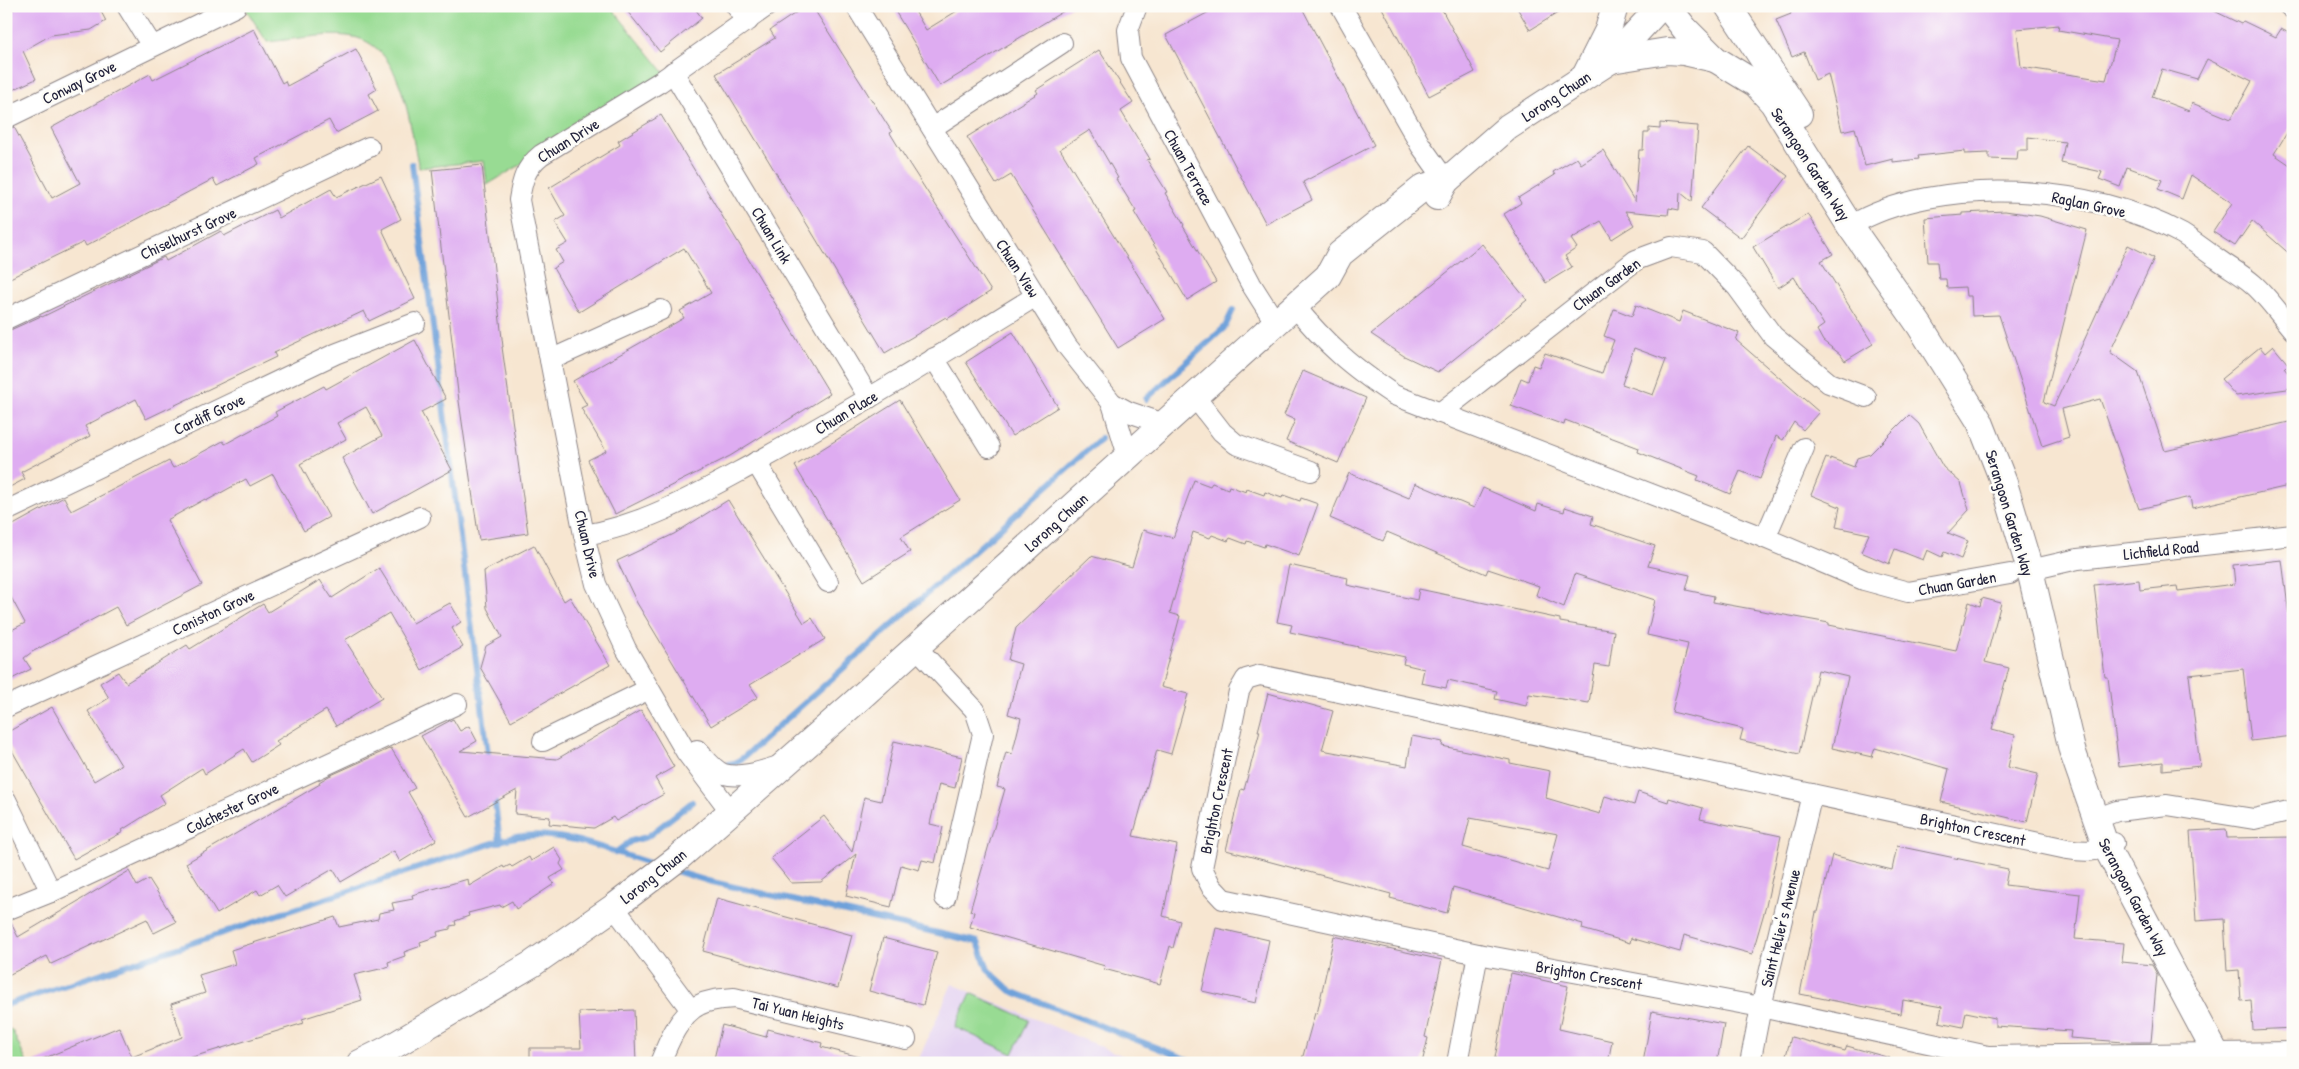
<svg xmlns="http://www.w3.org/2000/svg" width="2299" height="1069" font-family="'Patrick Hand',sans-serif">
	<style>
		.built { fill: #e4d3f2 }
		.green { fill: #98db93; stroke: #5d7e67 }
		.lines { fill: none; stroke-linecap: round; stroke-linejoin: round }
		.stream { stroke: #6ea1da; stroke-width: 6 }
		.building { fill: #deacf1; fill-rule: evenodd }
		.minor-casing { stroke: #8c8486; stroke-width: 22 }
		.tertiary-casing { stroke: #8c8486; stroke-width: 28 }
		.minor { stroke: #fff; stroke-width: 20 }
		.tertiary { stroke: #fff; stroke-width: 26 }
		.labels { text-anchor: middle; stroke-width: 5; stroke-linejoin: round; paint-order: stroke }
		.street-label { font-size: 16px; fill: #22223b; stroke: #fdfcf7 }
	</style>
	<rect width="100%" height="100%" fill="#fdfcf7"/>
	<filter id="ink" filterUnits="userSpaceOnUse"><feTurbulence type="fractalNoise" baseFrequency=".02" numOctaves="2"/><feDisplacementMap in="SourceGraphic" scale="10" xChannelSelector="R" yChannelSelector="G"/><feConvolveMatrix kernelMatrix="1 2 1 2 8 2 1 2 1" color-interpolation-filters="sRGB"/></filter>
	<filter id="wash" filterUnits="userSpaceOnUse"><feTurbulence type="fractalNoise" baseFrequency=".0096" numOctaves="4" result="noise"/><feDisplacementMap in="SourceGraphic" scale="20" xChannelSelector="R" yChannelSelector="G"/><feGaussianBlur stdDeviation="1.12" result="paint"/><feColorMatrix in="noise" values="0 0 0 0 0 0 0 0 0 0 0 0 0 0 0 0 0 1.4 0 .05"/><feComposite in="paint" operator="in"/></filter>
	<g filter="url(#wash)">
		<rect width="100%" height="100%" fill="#f7e6d1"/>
		<path class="built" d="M952,984L1140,1063H917Z"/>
		<g class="green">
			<path d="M244,6H610L667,76L487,185L484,161L419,168C409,125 404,41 347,36C324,33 291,40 267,42Z"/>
			<path d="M971,993L1029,1020L1013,1054L955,1027Z"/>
			<path d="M12,1030L27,1063H6V1031Z"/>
		</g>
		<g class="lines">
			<g class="stream">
				<path d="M412,164L489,761"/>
				<path d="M1146,399L1225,327L1233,310"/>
				<path d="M728,764L735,763L744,757L1101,438"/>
				<path d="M494,795L500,842"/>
				<path d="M615,853L631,841L647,837L692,802"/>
				<path d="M672,870L708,881L978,942L988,970L1011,991L1196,1063"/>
				<path d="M6,1005L478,848C492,844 508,837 523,836C568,831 614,853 656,865"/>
			</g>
		</g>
		<g id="blocks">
			<g class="building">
				<path d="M19,6H98L106,21L91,30L51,35L23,51L36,79L6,93V14Z"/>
				<path d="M623,6H693L702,18L660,52Z"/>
				<path d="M806,6H812L892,132L890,133L901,151L991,291L947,319L946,317L885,353L716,74L775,38L770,30Z"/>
				<path d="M892,6H912L926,30L965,6H1072L940,86Z"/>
				<path d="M1220,6H1301L1374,145L1303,182L1312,200L1266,224L1166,35Z"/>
				<path d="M1381,6H1440L1475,72L1429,96Z"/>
				<path d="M1516,6H1569L1530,30Z"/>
				<path d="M1788,6H2204L2241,24L2243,21L2276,37L2281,29L2293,35V123L2274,154L2293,167V257L2252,221L2235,246L2213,232L2232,203L2191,175L2182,199L2158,189L2162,180L2127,167L2120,187L2099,179L2102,172L2061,163L2065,142L2028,137V150H2018L2017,160L1989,159V153L1965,154V151L1918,156L1919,159L1893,162V159L1865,166L1855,128L1842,131L1828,74L1815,80L1804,52L1792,57L1776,20L1791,14ZM2059,25L2058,30L2117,40L2106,80L2021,67L2017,29ZM2207,59L2252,81L2231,119L2192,103L2189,111L2152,97L2162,69L2197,79Z"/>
				<path d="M254,29L282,83L285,81L287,86L356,49L377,89L369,94L378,111L336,133L329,120L256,158L259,164L217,186L213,179L86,246L84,242L6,280V130L14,127L52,198L80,183L51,128L150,74L153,80Z"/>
				<path d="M1099,50L1133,103L1121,111L1150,159L1147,160L1167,192L1165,193L1184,225L1183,226L1216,282L1187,300L1134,212L1136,211L1116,179L1118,178L1090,130L1060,149L1165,319L1118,348L1011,175L996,184L967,137L1038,93L1036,90Z"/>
				<path d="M661,115L830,394L730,456L615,514L588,460L606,451L581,408L587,405L573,381L684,318L680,311L711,293L684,248L579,312L553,268L563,262L556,250L568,243L555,222L565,216L549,188L620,145L618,141Z"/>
				<path d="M1660,123L1698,126L1692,202L1680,192L1679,210L1669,208L1668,215L1625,211L1634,225L1612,239L1601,221L1571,239L1577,248L1565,256L1572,267L1546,283L1504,214L1521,203L1518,198L1555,175L1553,172L1577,158L1581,164L1603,150L1635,202L1639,150H1643L1644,133H1649V128L1660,129Z"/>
				<path d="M1748,146L1788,176L1741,238L1701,208Z"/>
				<path d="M482,165L503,347H502L528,533L479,540L459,401L432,170Z"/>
				<path d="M381,176L401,219L382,229L415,299L369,321L364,311L274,353L276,357L146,419L136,399L85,426L90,436L21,472L25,479L6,489V332L41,316L42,317L164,257L166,261L221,231L224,236L275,210L279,218L331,189L336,197Z"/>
				<path d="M2005,211L2040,216L2087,230L2044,402L2054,406L2128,245L2154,258L2110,352L2138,372L2165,451L2293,421V485L2192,508L2190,497L2139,509L2100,399L2062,409L2069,437L2042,446L1999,315L1972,316L1971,296H1966L1965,287L1947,288L1946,279H1939L1937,262H1928L1925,218L1963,215V213Z"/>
				<path d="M1808,214L1833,254L1821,261L1873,344L1845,361L1840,354L1823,341L1817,330L1824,325L1794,277L1778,288L1753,247Z"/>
				<path d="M1482,244L1527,300L1438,372L1404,356L1371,334Z"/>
				<path d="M1636,305L1679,322L1683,311L1739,333L1736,340L1819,412L1803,430L1794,422L1783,440L1776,436L1760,479L1740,471L1730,494L1697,480L1699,476L1638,452L1639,448L1565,420L1564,425L1511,406L1521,378L1528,381L1533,365L1539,367L1545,353L1602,373L1614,340L1604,336L1614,309L1632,316ZM1634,348L1666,360L1653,395L1622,384Z"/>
				<path d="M1013,332L1058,407L1012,436L966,362Z"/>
				<path d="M415,340L446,399L421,412L452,470L372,514L342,458L382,436L366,407L337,423L346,439L300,464L329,517L304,531L273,474L250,486L246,479L206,501L205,499L167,520L202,585L126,625L116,607L32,652L24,658L31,669L6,682V633L25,623L6,588V529L64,497L71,511L169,461L173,468L223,441L225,444L277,416L275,412L324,386L326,389Z"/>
				<path d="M2273,346L2288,364L2284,368L2293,379V384L2287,389L2236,396L2221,379L2260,347L2265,353Z"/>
				<path d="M1303,371L1366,398L1338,463L1286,441L1295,420L1284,415Z"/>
				<path d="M900,400L960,500L901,537L910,552L864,581L795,466Z"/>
				<path d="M1909,415L1919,424L1943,467L1961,483L1969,510L1948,533L1968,541L1961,559L1944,552L1942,557L1927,550L1923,560L1895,549L1889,564L1861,552L1869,534L1836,527L1840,507L1811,495L1826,458L1830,460V458L1854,467L1857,458L1870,454Z"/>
				<path d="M1349,473L1409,498L1415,483L1474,508L1483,488L1536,511L1538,504L1564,512L1565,507L1593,516L1591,524L1655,546L1648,566L1690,575L1686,590L1714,596L1713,602L1829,623V625L1956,651L1969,602L1980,606L1982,598L2001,603L1985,662L2009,668L1992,729L2015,735L2008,767L2038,774L2027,822L1941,802L1949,769L1875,748L1872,757L1832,748L1848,677L1818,670L1799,754L1740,740L1743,729L1672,712L1688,644L1647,635L1655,600L1575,574L1564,607L1536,595L1539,586L1488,569L1486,574L1387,532L1383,541L1330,518Z"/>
				<path d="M1194,480L1210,486L1212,483L1228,489L1229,486L1246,492L1247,489L1264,495L1265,492L1282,498L1283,495L1300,501L1301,498L1318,504L1299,556L1265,544L1264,547L1247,541L1246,544L1230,538L1228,541L1212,535L1210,538L1193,532L1170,613L1180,616L1161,687L1188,694L1171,754L1157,750L1133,836L1177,845L1163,916L1180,921L1173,948L1170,946L1160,984L1104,969L1105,966L970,927L974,912L970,911L1005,789L997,787L1006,752L1012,754L1021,718L1008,714L1021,664L1008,660L1016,628L1091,556L1132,567L1143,530L1173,538Z"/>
				<path d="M728,500L804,623L812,618L825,639L750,685L758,697L711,726L637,603L617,561L674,534Z"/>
				<path d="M534,545L564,601L570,597L610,665L511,721L480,667L486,646L502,637L487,608L484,571Z"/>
				<path d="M2282,560L2293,647V736L2251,741L2243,669L2189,675L2200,766L2163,770V762L2119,767L2108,677H2105L2094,585L2139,580L2140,590L2177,586L2178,591L2235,584L2233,565Z"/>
				<path d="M1289,565L1348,578L1347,585L1417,600L1419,589L1560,619V622L1614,631L1609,667L1595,665L1589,703L1529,694L1526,706L1495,699L1497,691L1448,680L1446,688L1421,683L1424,669L1403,664L1405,657L1290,632L1292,625L1277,622Z"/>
				<path d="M379,568L413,623L450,603L461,622L452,628L463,647L422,670L389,613L345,640L382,698L336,726L326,710L276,741L279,745L252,762L244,749L205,774L202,768L160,795L165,803L122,830L123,832L74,859L6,740V733L52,707L94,781L121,765L88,711L109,698L100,683L118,672L126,683L187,645L190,649L263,604L268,612L320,580L332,598Z"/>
				<path d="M1268,693L1333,711L1322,750L1407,766L1412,736L1443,742L1442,746L1510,760V763L1550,771L1546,798L1600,814L1605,796L1634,805L1638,792L1668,802L1669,798L1703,808L1700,819L1781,836L1766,906L1752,954L1684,935L1680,952L1631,938L1630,943L1582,929L1583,924L1453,887L1447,913L1390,898L1391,894L1226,850L1241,789L1244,790L1260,731H1258ZM1470,818L1558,834L1548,871L1463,847Z"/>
				<path d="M641,710L674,767L655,778L664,794L616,821L613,817L594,828L549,824L550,817L515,814L517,790L468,817L421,736L453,719L460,731L469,726L477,741L460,751L557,759Z"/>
				<path d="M894,741L962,757L955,788L939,784L930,824L943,827L935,863L922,860L919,870L901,865L891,907L846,896L856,854L821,882L791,883L771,858L824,816L852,852L864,797L881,801Z"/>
				<path d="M391,748L415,788L408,792L436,840L400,862L394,851L341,882L333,869L285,897L277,885L260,895L257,890L217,914L186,863L320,784L319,782L329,776Z"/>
				<path d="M2226,829L2227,838L2293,837V1028L2253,1030L2251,1000L2241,1001L2239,970L2227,971L2224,919L2196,921L2190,831Z"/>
				<path d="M1897,846L2008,869L2005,885L2080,894L2075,939L2124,943L2122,962L2152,965L2157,974L2151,1042H2124L2070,1038L2071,1031L1995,1026V1018L1966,1012L1963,1027L1939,1022L1942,1007L1903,1000L1901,1014L1800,994L1816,912H1818L1832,855L1892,870Z"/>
				<path d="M554,847L562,860L560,864L564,870L550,878L554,884L516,909L512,901L501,907L500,905L468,913L469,916L455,921L456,925L450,926V929L437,932L438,936L420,942L421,946L404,952L405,956L388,962L389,966L384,968L354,975L362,1000L302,1019L304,1023L173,1063H33L119,1027L132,1057L182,1037L171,1004L205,993L199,975L235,964L231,950L335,917L339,927L378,919L379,913L394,910L392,903L413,899L412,895L468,879L469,886L503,866L504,868L510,865L512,867L529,857L531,861Z"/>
				<path d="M129,871L137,886L149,879L176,922L154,933L147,919L51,964L47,956L6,976V922L10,921L18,937Z"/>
				<path d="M717,898L852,935L838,988L703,951Z"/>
				<path d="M1216,928L1269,940L1256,1003L1202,991Z"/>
				<path d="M1334,936L1442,960L1425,1037L1428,1038L1422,1063H1301L1315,1013L1317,1014Z"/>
				<path d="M883,938L937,952L923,1005L869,991Z"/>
				<path d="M1511,973L1568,986L1559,1029L1612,1041L1608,1063H1494Z"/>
				<path d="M634,1010L636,1063H530V1048H581L579,1012Z"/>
				<path d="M1652,1011L1724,1024L1717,1063H1643Z"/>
				<path d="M722,1025L766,1037L768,1029L822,1043L821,1047L860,1057L859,1063H713Z"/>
				<path d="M1791,1037L1845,1051L1847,1046L1890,1058V1063H1784Z"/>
			</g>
		</g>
	</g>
	<g filter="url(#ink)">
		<use href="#blocks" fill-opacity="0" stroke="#8c8486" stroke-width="1"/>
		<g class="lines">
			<defs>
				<g id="minor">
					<path d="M127,6L152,46"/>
					<path d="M736,6L748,21"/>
					<path d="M856,6L1067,346L1112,403L1129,412L1164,424"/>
					<path d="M1137,6L1128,30L1131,58L1251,284L1275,322"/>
					<path d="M1341,6L1421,146L1446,181"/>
					<path d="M2289,6L2293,9"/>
					<path d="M673,72L869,398"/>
					<path d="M6,118L236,6"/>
					<path d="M932,128L1062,43"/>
					<path d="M1850,226C1939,173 2094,185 2182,234C2195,242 2207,252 2219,260C2230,268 2243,275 2253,284C2268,297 2280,315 2293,330"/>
					<path d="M1294,305C1327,346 1351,366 1394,395L1765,538L1864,580L1908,592L2010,574"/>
					<path d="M6,319L369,147"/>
					<path d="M934,358L989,447"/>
					<path d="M550,360L661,310"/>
					<path d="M1194,396L1222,432L1236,444L1311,471"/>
					<path d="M1112,403L1128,456"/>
					<path d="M1440,413L1636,260L1671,247L1703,252L1737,287L1773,336L1829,383L1866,397"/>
					<path d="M756,462L828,582"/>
					<path d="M6,511L335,354L415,323"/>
					<path d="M584,535C646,525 703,491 757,462C852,410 944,353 1036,296"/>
					<path d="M1765,538L1804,448"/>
					<path d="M2030,570L2078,559L2293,535"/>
					<path d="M916,647L975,710L983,734L945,898"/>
					<path d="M6,707L420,517"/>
					<path d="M543,741L649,689"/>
					<path d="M697,750C704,757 714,771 724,774C742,779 765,770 782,765"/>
					<path d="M6,800L51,892"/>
					<path d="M731,812L686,752L626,649L596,584L584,535L519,200C522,181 525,168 541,155L660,82L767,6"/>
					<path d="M2095,819L2117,811L2167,805L2254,819L2293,810"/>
					<path d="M2114,843C2098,852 2085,852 2067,849L1260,675L1246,679L1239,691L1202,868L1211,886L1223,899L1478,954L1761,1007L1988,1056L2293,1052"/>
					<path d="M614,907L691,1010"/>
					<path d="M6,910L51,892L457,704"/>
					<path d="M660,1063C668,1043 679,1015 699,1005C710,999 723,999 734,998L906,1039"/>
					<path d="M1457,1063L1478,954"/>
					<path d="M1750,1063L1761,1007L1812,794"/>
				</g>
				<g id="tertiary">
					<path d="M1667,6L1685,29L1715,59L1756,84L1773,103L1850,226L1920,326L1980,422L2004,483L2030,570L2072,750L2106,847L2221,1063"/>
					<path d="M1728,6L1799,114"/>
					<path d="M1611,60L1667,51L1684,52L1715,59"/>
					<path d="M1585,76L1608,30L1615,6"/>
					<path d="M1437,197L1446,181L1508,127L1611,60L1661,6"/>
					<path d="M360,1063L388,1049L532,964L614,907L677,859L853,704L1328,276L1340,254L1424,187L1446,181"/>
				</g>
			</defs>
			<use href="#minor" class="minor-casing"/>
			<use href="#tertiary" class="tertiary-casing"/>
			<use href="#minor" class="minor"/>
			<use href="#tertiary" class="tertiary"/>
		</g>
	</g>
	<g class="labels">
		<g class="street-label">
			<text transform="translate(79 82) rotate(-26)" y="6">Conway Grove</text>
			<text transform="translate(1556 96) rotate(-33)" y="6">Lorong Chuan</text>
			<text transform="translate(568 140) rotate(-32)" y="6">Chuan Drive</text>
			<text transform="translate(1811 164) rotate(57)" y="6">Serangoon Garden Way</text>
			<text transform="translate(1189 167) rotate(61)" y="6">Chuan Terrace</text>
			<text transform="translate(2089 204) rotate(12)" y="6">Raglan Grove</text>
			<text transform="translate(188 233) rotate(-25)" y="6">Chiselhurst Grove</text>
			<text transform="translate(772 235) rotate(59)" y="6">Chuan Link</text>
			<text transform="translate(1018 268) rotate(57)" y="6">Chuan View</text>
			<text transform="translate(1606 284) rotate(-36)" y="6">Chuan Garden</text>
			<text transform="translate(846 412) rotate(-31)" y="6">Chuan Place</text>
			<text transform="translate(209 414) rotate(-25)" y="6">Cardiff Grove</text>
			<text transform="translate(2010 513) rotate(73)" y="6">Serangoon Garden Way</text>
			<text transform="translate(1056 522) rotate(-42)" y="6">Lorong Chuan</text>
			<text transform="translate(588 544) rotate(77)" y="6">Chuan Drive</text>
			<text transform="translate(2161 550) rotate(-6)" y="6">Lichfield Road</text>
			<text transform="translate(1957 583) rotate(-10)" y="6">Chuan Garden</text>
			<text transform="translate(213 612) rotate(-25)" y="6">Coniston Grove</text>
			<text transform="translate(1216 801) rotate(-78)" y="6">Brighton Crescent</text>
			<text transform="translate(232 808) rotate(-25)" y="6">Colchester Grove</text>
			<text transform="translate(1973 829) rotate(12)" y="6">Brighton Crescent</text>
			<text transform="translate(653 876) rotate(-38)" y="6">Lorong Chuan</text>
			<text transform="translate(2134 897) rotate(62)" y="6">Serangoon Garden Way</text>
			<text transform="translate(1780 928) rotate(-76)" y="6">Saint Helier's Avenue</text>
			<text transform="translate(1589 975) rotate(10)" y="6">Brighton Crescent</text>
			<text transform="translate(798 1013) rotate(14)" y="6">Tai Yuan Heights</text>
		</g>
	</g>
	<rect width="2299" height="1069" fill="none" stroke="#fdfcf7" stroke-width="25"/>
</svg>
